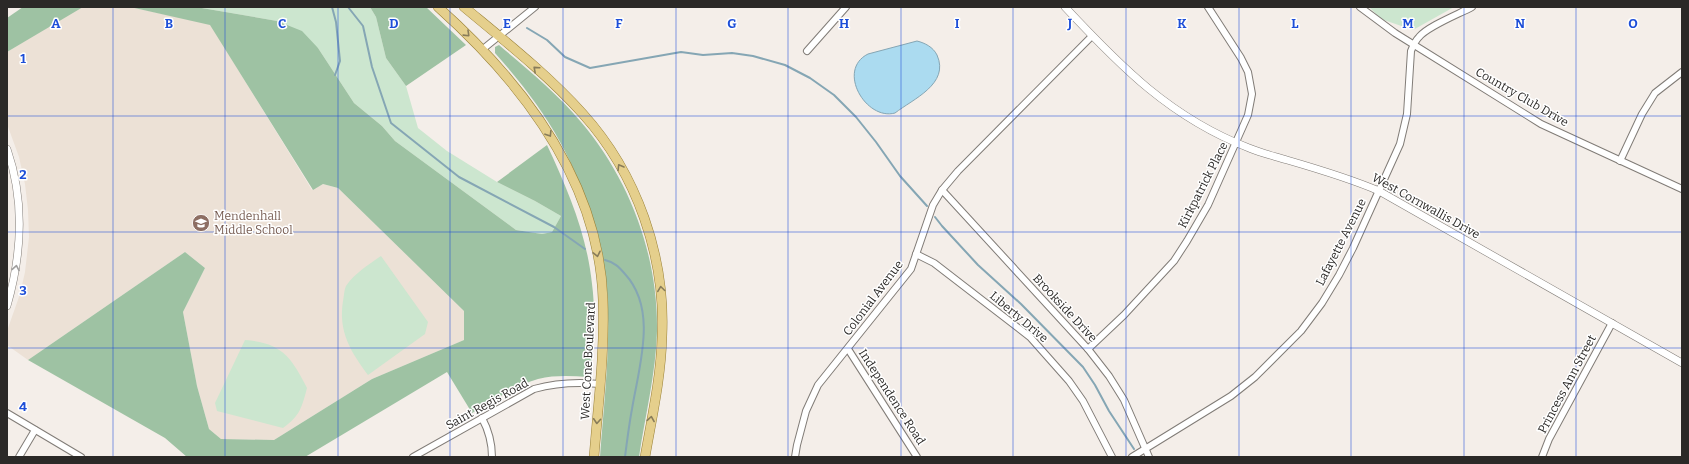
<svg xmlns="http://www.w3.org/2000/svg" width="1689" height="464" font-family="Bitter,serif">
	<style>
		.built { fill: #ece1d6 }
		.green { fill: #cce6cf }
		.forest { fill: #9ec2a3 }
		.water { fill: #abdbf0; stroke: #85a6b4 }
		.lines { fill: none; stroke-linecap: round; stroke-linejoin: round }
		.stream { stroke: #85a6b4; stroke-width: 2 }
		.minor-casing { stroke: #817c77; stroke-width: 8 }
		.tertiary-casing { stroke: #817c77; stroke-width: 8 }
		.primary-casing { stroke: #998037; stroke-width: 10 }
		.minor { stroke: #fff; stroke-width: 6 }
		.tertiary { stroke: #fff; stroke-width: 7 }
		.primary { stroke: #e5cf8c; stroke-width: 9 }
		.oneway { stroke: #887c5a }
		.oneway2 { stroke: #a09f9e }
		.grid { fill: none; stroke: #1d4ed8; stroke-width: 1; stroke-opacity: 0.55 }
		.labels { text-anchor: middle; stroke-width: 3; stroke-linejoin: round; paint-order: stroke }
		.street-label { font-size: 12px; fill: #2b2927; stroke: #fff }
		.education-label { font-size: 12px; fill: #785e54; stroke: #fff; text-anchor: start }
		.grid-label { font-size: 13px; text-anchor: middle; font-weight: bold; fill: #1d4ed8; stroke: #fff; stroke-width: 3; stroke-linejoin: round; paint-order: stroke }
	</style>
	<rect width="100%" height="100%" fill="#f4eee9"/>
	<path class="built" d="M81,7H130L210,24L312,190L323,184L338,188L464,311V340L372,379L274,440L221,439L209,429L197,386L183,312L205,268L185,252L28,360L7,345V331L20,294L25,272L29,237L28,210L25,184L19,157L7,124V52Z"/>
	<g class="green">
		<path d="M196,7H370L376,17L386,58L406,86L418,128L447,151L497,182L535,201L561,216L552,232L542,234L516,230L395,141L382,126L354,103L318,48L277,21Z"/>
		<path d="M1369,7H1454L1413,30L1381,19Z"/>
		<path d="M381,256L428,322L425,334L368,375C351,352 338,332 343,301C344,297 344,290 346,286C355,273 368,265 381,256Z"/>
		<path d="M245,340C282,343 291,357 307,388C302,407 300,416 283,428L217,411L215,403Z"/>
	</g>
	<g class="forest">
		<path d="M23,7H83L7,52V18Z"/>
		<path d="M130,7H196L277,21L302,31L318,48L354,103L382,126L395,141L516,230L542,234L552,232L561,216L535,201L497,182L547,145C568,190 587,235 592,284C596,314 593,345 591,375L588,377C571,376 555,375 538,379C515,385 493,402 472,413L447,372L305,457H187L165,438L28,360L185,252L205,268L183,312L197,386L209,429L221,439L274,440L372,379L464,340V311L338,188L323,184L313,190L210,25Z"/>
		<path d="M370,7H426L466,45L406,86L386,58L376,17Z"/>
		<path d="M499,45C527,69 557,93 581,122C630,180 658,255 657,331C656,373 645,416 639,457H600C604,402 611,346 607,290C605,269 600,248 594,228C575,156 544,108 495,53V47Z"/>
	</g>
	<path class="water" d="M917,41C925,43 933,47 937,55C950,84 913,99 895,113C866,121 836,70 868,54Z"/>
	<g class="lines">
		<g class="stream">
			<path d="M332,7L336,22L340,61L335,75"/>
			<path d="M348,7L363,26L372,67L391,123L459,177L554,227L585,249"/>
			<path d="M527,28L547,40L565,57L590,68L681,52L703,55L732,53L753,56L785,65L810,78L834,95L856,117L876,142L900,176L927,206"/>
			<path d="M935,217L942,226L978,265L1021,304L1083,367L1095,385L1109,411L1134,449"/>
			<path d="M605,260C614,262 619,267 625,274C658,310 639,366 632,409C629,425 627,441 625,457"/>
		</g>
		<defs>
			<g id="minor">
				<path d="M1360,7L1395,33L1541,124L1682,189"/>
				<path d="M483,49L535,7"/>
				<path d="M807,51L846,7"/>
				<path d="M1620,161L1642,114L1655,93L1682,72"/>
				<path d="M942,190L1088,349L1109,376L1124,400L1149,457"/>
				<path d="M916,254L934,263L1030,337L1069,381L1083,401L1112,457"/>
				<path d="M848,349L917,457"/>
				<path d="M1088,349L1124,315L1174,261L1187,241L1208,205L1248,115L1252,94L1248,72L1241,58L1208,7"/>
				<path d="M7,413L81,457"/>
				<path d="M482,418C489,431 492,442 492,457"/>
				<path d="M19,457L35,430"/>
				<path d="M413,457L534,389C556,383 577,382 599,384"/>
				<path d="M795,457L797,445L806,411L818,385L911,269L933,205L942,190L958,171L1092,36"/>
				<path d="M1132,457L1231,396L1255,377L1301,331L1322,303L1339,275L1353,248L1400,144L1407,114L1411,51C1413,46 1415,41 1419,37C1428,26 1459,14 1472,7"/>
				<path d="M1542,457L1549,439L1612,323"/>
			</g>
			<g id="tertiary">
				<path d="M1065,7C1121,67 1171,118 1249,148C1261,153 1274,156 1287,160C1318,169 1349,178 1379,191L1682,363"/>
				<path d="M7,149C25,201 22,254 7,306"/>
			</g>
			<g id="primary">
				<path d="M438,7C523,83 599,181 603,300C605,352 598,405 594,457"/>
				<path d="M464,7C505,41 548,75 583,114C637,174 666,257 662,337C661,377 652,417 645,457"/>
			</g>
		</defs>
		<use href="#minor" class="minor-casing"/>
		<use href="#tertiary" class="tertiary-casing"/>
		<use href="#primary" class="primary-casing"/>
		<use href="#minor" class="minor"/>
		<use href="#tertiary" class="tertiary"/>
		<use href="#primary" class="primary"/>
	</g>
	<defs><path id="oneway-chevron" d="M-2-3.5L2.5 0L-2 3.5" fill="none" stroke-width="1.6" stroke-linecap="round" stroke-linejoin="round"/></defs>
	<g class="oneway">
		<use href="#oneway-chevron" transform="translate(467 34) rotate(44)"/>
		<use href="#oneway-chevron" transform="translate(536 69) rotate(-138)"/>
		<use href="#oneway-chevron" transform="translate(549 134) rotate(58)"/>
		<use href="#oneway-chevron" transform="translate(620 167) rotate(-121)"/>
		<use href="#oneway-chevron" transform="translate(597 254) rotate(78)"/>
		<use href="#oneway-chevron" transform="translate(661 289) rotate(-98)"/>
		<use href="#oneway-chevron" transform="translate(651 419) rotate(-81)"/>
		<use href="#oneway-chevron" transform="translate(597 421) rotate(94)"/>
	</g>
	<use class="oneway2" href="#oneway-chevron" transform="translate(16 268) rotate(-80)"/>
	<path class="grid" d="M113,7V457M225,7V457M338,7V457M450,7V457M563,7V457M676,7V457M788,7V457M901,7V457M1013,7V457M1126,7V457M1239,7V457M1351,7V457M1464,7V457M1576,7V457M7,116H1682M7,232H1682M7,348H1682"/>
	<defs>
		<symbol id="school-disc" viewBox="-11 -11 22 22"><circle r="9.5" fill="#8d6e63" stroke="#fff"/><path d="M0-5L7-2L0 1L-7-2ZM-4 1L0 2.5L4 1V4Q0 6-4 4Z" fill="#fff"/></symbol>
	</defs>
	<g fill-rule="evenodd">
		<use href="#school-disc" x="191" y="213" width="20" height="20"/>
	</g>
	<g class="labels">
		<g class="street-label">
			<text transform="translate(1522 97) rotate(30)" y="4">Country Club Drive</text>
			<text transform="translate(1203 185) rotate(-63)" y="4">Kirkpatrick Place</text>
			<text transform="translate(1426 206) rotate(29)" y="4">West Cornwallis Drive</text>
			<text transform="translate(1341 242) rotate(-63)" y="4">Lafayette Avenue</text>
			<text transform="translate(873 298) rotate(-53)" y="4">Colonial Avenue</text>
			<text transform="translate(1065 308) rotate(47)" y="4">Brookside Drive</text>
			<text transform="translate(1019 317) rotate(40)" y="4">Liberty Drive</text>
			<text transform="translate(588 361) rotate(-87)" y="4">West Cone Boulevard</text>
			<text transform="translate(1567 384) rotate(-62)" y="4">Princess Ann Street</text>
			<text transform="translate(892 397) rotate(57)" y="4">Independence Road</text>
			<text transform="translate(487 404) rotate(-29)" y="4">Saint Regis Road</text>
		</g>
		<g class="education-label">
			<text x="214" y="220">Mendenhall<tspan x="214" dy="14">Middle School</tspan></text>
		</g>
	</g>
	<g class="grid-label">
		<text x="56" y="28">A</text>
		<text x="169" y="28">B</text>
		<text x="282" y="28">C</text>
		<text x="394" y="28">D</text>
		<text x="507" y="28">E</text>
		<text x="619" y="28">F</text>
		<text x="732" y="28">G</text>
		<text x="844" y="28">H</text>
		<text x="957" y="28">I</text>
		<text x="1070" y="28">J</text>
		<text x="1182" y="28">K</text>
		<text x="1295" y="28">L</text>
		<text x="1408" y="28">M</text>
		<text x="1520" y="28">N</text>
		<text x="1633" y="28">O</text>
		<text x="23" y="63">1</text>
		<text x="23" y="179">2</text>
		<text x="23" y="295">3</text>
		<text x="23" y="411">4</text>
	</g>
	<rect width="1689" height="464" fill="none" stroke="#2b2927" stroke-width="16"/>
</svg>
